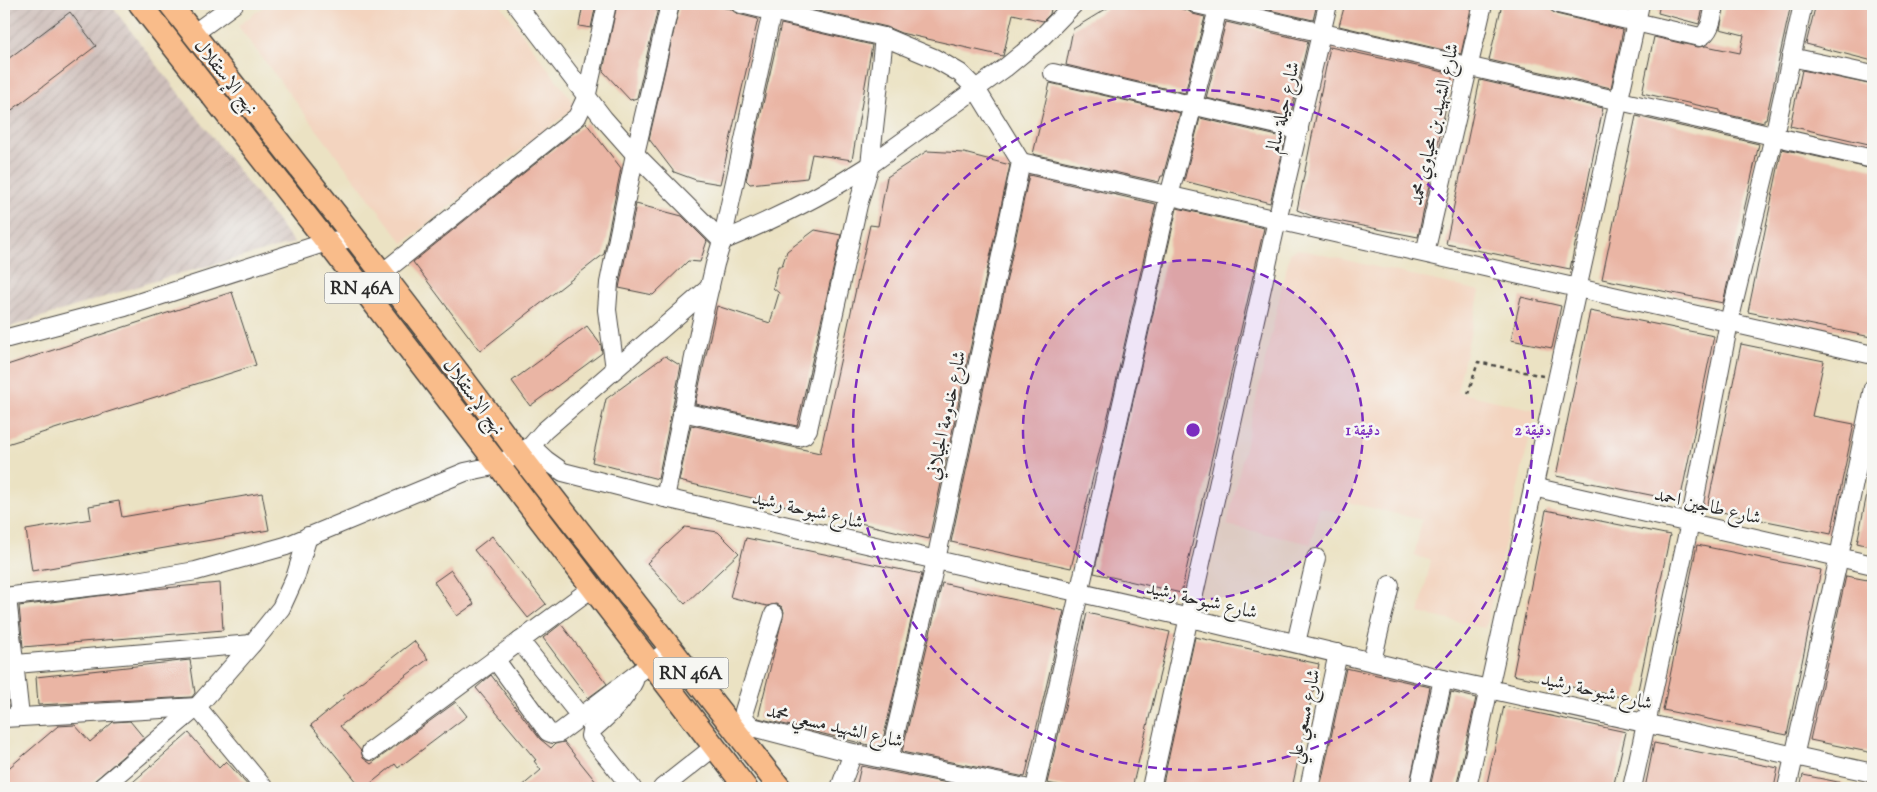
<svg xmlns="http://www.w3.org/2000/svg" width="1877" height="792" font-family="'Sorts Mill Goudy',Amiri,serif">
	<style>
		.built { fill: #f3d4bf }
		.industrial { fill: url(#industrial-furrows) }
		.building { fill: #eab5a4 }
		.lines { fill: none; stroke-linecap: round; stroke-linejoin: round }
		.minor-casing { stroke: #484642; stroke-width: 20 }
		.major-casing { stroke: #484642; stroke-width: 25 }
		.path { stroke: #484642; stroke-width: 2.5; stroke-dasharray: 4 4; stroke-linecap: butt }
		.minor { stroke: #fff; stroke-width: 18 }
		.major { stroke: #f9bc8a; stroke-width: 22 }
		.ring { fill: none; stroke: #7b2cbf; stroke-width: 2.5; stroke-dasharray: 9 6 }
		.labels { text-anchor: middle; stroke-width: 5; stroke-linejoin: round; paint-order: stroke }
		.shield { fill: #f6f6f2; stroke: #686867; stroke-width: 1 }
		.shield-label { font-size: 18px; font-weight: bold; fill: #2b2b2b }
		.street-label { font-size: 19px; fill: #2b2b2b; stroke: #f6f6f2 }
		.centre { fill: #7b2cbf; stroke: #f6f6f2; stroke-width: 2.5 }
		.ring-label { font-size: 15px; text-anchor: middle; font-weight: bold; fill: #7b2cbf; stroke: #f6f6f2; stroke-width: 5; stroke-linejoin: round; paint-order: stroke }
	</style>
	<defs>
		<pattern id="industrial-furrows" width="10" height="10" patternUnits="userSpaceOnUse" patternTransform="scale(1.25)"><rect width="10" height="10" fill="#cfc0bb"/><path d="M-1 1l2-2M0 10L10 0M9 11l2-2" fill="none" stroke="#b2a5a1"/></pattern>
	</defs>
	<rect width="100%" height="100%" fill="#f6f6f2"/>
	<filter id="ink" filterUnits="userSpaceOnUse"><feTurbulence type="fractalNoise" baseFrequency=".02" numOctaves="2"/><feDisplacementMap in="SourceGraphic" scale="10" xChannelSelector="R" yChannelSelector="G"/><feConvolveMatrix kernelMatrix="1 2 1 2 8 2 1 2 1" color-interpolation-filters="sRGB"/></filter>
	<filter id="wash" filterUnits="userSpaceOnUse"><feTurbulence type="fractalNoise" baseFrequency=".0096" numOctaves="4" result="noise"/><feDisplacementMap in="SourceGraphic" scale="20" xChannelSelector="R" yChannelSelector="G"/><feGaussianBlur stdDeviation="1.12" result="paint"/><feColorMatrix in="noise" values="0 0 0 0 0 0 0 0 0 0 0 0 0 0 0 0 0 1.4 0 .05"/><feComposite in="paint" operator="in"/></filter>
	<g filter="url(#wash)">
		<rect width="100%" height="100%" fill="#ebe2c3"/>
		<g class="built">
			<path d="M267,4H500L576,106L403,243L238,26Z"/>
			<path d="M1298,249L1480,291L1457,392L1536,410L1485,628L1419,613L1431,560L1414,556L1422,520L1347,502L1344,514L1319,508L1311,544L1227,525L1290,253Z"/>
		</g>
		<path class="industrial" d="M4,4H110L294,243L167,277L4,329Z"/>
		<g id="blocks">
			<g class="building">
				<path d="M583,4H596L591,28L579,26Z"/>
				<path d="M617,4H659L637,98L630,100L603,71Z"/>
				<path d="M680,4H705L731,9V7L733,11L738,14L758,19L720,184L696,180L674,172L649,139Z"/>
				<path d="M787,4H1052L1050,14L1043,21L1013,14L1003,56L901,33L887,27Z"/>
				<path d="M1114,4H1160L1187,10L1193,14L1205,17L1185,93L1066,65L1073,29Z"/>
				<path d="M1243,4H1317L1313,20Z"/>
				<path d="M1345,4H1472L1461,54L1339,26Z"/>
				<path d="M1502,4H1530L1548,8L1556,14L1623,30L1611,88L1489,60Z"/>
				<path d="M1660,4H1704L1699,24L1658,13Z"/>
				<path d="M1725,4H1791L1766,119H1764V123L1720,113V110L1642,93L1654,37L1698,47L1706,46L1740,53L1744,35L1720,29Z"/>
				<path d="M1816,4H1873V61L1806,44Z"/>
				<path d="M70,12L96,46L4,116V62Z"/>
				<path d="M1226,22L1308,41L1290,117L1206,98Z"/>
				<path d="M781,24L872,45L852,160L812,154L807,178L750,184L746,180Z"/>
				<path d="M1330,47L1453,74L1418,237L1312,216L1297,210Z"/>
				<path d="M1802,70L1873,85V145L1790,126Z"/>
				<path d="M1480,80L1603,108L1570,269L1446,244Z"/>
				<path d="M1050,83L1180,113L1163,176H1161L1159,182L1033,154Z"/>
				<path d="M1636,116L1759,144L1723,303L1602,279Z"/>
				<path d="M1200,118L1286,138L1270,203L1184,181Z"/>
				<path d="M586,123L621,168L604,254L480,351L413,262Z"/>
				<path d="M1782,149L1873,169V328L1871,337L1748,312Z"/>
				<path d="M927,151L964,153L1010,165L929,539L679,481L691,425L820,453L870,225L878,226L887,177Z"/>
				<path d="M1029,175L1156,204L1114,391L1071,568L951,542Z"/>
				<path d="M636,204L682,216L707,241L700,262L688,261L653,295L619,288Z"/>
				<path d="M1177,208L1264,228L1181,593L1094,573Z"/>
				<path d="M815,230L841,235L797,426L695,404L717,306L770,323L779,293L773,288L778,266H782L787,251Z"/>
				<path d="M232,292L256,365L4,445V366Z"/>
				<path d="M1521,297L1561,306L1552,348L1511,340Z"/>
				<path d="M1590,311L1714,336L1680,501L1556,476Z"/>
				<path d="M587,326L601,345L602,353L530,406L512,381Z"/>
				<path d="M1741,344L1824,361L1812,416L1854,424L1831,534L1707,509Z"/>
				<path d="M665,356L681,366L658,479L592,462L606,399Z"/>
				<path d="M1868,489L1873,490V547L1857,543Z"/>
				<path d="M262,493L269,530L32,571L26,530L91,519L89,506L119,501L122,517Z"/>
				<path d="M1546,510L1670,535L1636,700L1513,675Z"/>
				<path d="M685,527L718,532L739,553L685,604L647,563Z"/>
				<path d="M492,536L546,604L528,618L474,550Z"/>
				<path d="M746,538L922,574L881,748L758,718L784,612L782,607L777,604L767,606L730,597Z"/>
				<path d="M1697,545L1821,570L1787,735L1663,710Z"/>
				<path d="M451,570L474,604L457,616L434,582Z"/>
				<path d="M1846,576L1873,581V753L1810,740Z"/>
				<path d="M220,583L223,630L23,647L19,606L153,589Z"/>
				<path d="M942,583L1064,611L1025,777L902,752Z"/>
				<path d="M1087,613L1170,632L1132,788H1072L1047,783Z"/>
				<path d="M561,624L607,684L588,698L543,638Z"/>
				<path d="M1195,637L1319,664L1292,788H1162Z"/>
				<path d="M414,641L428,659L340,726L361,751L363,758L371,764L456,702L467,716L398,768L395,764L365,788H362L311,725L344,698L343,696Z"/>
				<path d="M190,660L195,693L192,697L38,705L36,677Z"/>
				<path d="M1346,668L1430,687L1409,788H1320Z"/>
				<path d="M491,675L540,739L551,748L555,744L564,742L601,788H520L541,770L534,761L536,760L476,688Z"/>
				<path d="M1451,692L1476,698L1456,788H1430Z"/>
				<path d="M1504,706L1626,732L1613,788H1486Z"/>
				<path d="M130,721L144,738L86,788H4V772L58,726L75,725L90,742L113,722Z"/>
				<path d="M189,733L219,768L226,761L250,788H126Z"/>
				<path d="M1654,743L1778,768L1774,788H1645Z"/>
				<path d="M861,766L973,788H856Z"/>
				<path d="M1803,775L1843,783L1842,788H1800Z"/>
			</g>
		</g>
	</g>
	<g filter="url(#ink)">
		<use href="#blocks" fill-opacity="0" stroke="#484642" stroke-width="1"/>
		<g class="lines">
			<defs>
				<g id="minor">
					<path d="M516,4L604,119L635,154L722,241C773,220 824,195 870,165L1005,68L1040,39L1074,4"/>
					<path d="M741,4L884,37L934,58L960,73L976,89L1021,162L936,560L889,760"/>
					<path d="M1196,4L1873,159"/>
					<path d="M1558,4L1700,37C1712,31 1712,16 1715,4"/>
					<path d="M193,34L234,4"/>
					<path d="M1791,57L1873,75"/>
					<path d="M1053,73L1299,130"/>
					<path d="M1021,162L1873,355"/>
					<path d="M1425,253L1483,4"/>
					<path d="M381,274L577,117L586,98L607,4"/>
					<path d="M4,339L125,307L327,242L353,238"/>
					<path d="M615,369L607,310L609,283L635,154L670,4"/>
					<path d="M682,412L798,437L804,435L808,429L858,205L870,165L884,37"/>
					<path d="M531,446L546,460L563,472L665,498L1190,618L1443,679L1873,773"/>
					<path d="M1533,487L1873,565"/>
					<path d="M665,498L699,333L715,264L722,241L772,11"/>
					<path d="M4,597L130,582L196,571L286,546L465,472L498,465L531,446L544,431L710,287"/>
					<path d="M7,597L20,717"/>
					<path d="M774,614L744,711L745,719L752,727L853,753L1025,788"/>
					<path d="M520,641L581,717"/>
					<path d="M1296,643L1316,558"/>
					<path d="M495,659L548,732L553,734L559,733L671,648"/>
					<path d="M1372,661L1390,585"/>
					<path d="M4,665L252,644"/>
					<path d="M4,718L197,707L264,788"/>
					<path d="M371,751L592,588"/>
					<path d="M101,788L197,707L252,644L281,608L296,575L308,536"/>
					<path d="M632,788L590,736L591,731C608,716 624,702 634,681"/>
					<path d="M662,788L714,747"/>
					<path d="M840,788L853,753"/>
					<path d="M1035,788L1169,196L1218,9"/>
					<path d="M1151,788L1277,220L1328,4"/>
					<path d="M1309,788L1338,653"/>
					<path d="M1419,788L1443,679"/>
					<path d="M1467,788L1640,4"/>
					<path d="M1632,788L1690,523L1729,322L1774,136L1803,4"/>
					<path d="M1787,788L1839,557L1873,388"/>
				</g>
				<g id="major">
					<path d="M140,4L327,242L746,788"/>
					<path d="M170,4C287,153 407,301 519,454L780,788"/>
				</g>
			</defs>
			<use href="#minor" class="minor-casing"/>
			<use href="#major" class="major-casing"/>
			<path class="path" d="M1468,394L1478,362L1543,376"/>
			<use href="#minor" class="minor"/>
			<use href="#major" class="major"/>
		</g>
	</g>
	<circle cx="1193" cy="430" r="170" fill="#7b2cbf" fill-opacity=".12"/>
	<g class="ring">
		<circle cx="1193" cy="430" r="170"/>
		<circle cx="1193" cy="430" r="340"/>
	</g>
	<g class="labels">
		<g class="shield">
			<rect x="324.5" y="272.5" width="75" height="31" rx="4"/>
			<rect x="653.5" y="657.5" width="75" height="31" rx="4"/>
		</g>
		<g class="shield-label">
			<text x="362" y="294">RN 46A</text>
			<text x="691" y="679">RN 46A</text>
		</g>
		<g class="street-label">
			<text transform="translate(227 76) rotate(52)" y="7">نهج الإستقلال</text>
			<text transform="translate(1282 107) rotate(-77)" y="7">شارع حيلة سالم</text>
			<text transform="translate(1433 124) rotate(-77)" y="7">شارع الشهيد بن محياوي محمد</text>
			<text transform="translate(475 396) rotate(53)" y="7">نهج الإستقلال</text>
			<text transform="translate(945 415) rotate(-78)" y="7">شارع خدومة الجيلاني</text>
			<text transform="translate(1708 505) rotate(13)" y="7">شارع طاجين احمد</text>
			<text transform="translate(808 509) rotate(13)" y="7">شارع شبوحة رشيد</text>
			<text transform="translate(1202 599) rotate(13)" y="7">شارع شبوحة رشيد</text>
			<text transform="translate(1597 690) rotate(13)" y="7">شارع شبوحة رشيد</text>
			<text transform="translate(1303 716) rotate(-78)" y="7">شارع مسعي علي</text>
			<text transform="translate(835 725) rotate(13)" y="7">شارع الشهيد مسعي محمد</text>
		</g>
	</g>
	<circle cx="1193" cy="430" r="8" class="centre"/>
	<g class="ring-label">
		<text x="1363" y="435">1 دقيقة</text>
		<text x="1533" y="435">2 دقيقة</text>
	</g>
	<rect width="1877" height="792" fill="none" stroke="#f6f6f2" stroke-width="20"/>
</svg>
